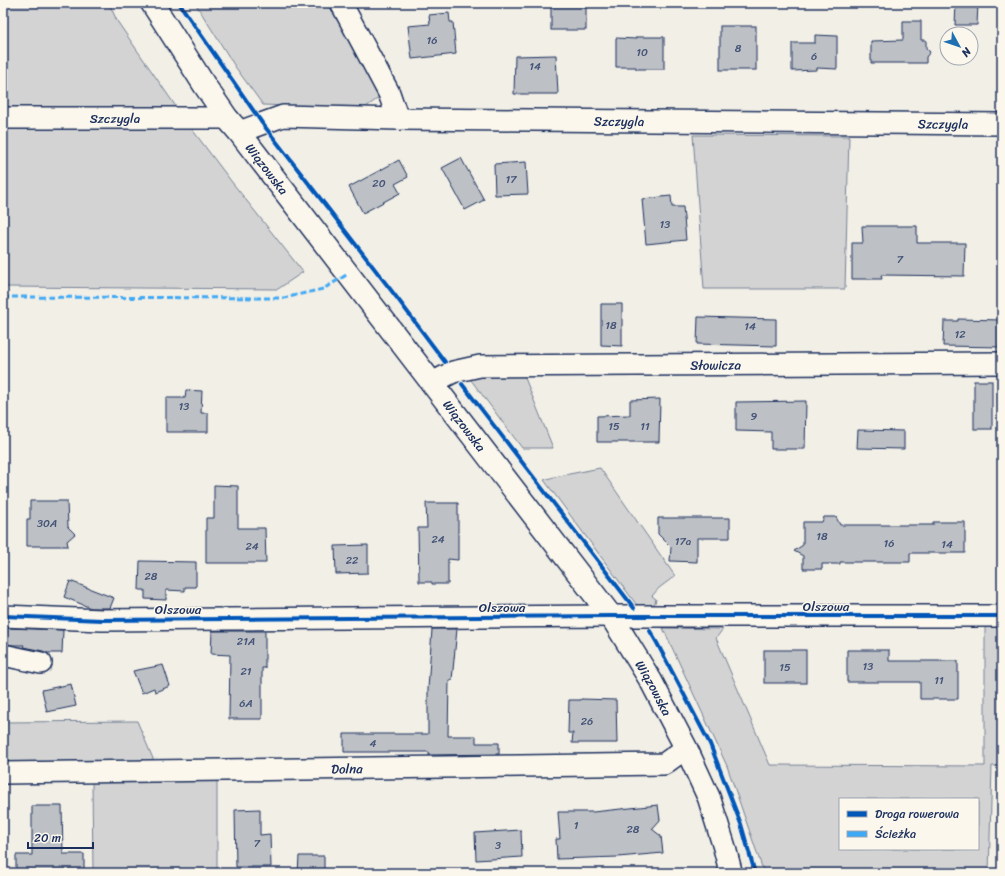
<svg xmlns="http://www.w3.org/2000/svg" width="1005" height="876" font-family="Sriracha,sans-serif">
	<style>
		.green { fill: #d2d3d2; stroke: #768198; fill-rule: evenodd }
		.building { fill: #bdc0c4; stroke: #1b2f5e }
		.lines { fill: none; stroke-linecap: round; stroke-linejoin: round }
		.minor-casing { stroke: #1b2f5e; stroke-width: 24 }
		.major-casing { stroke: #1b2f5e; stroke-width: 25 }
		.minor { stroke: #fbf7ec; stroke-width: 21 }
		.major { stroke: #fbf7ec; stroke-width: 22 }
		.quiet { stroke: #3fa9f5; stroke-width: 3; stroke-dasharray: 6 3; stroke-linecap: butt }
		.cycleway-casing { stroke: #fbf7ec; stroke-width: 6 }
		.cycleway { stroke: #0057b8; stroke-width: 4 }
		.labels { text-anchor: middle; stroke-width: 3; stroke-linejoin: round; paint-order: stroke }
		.number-label { font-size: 11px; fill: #445378 }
		.street-label { font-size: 13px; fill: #1b2f5e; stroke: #fbf7ec }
	</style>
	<rect width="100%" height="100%" fill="#f2efe6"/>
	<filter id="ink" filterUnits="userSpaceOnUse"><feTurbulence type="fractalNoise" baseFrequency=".025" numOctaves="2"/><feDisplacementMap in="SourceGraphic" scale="8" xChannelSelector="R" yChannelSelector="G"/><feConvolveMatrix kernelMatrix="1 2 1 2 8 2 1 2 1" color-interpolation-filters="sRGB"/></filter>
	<g filter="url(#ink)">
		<g class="green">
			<path d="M3,3H109L117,21L179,111H3Z"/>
			<path d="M195,3H330L380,97L363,109L263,105L236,68Z"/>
			<path d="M3,128H191L231,181L303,272L278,289L3,287Z"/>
			<path d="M693,135L849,136L845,289H704Z"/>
			<path d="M523,373L553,448H522L468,376Z"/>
			<path d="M600,468L675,576L659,588L652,596L656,599L655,603L642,612L544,480L554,477Z"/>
			<path d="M985,627L1002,628V766H992L989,873H764L727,766L663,628L723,629L716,638L770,765L985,766ZM840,799H978V849H840Z"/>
			<path d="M137,721L154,761L3,762V722Z"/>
			<path d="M217,778V873H93L92,782Z"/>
		</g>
		<g class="building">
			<rect x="551" y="3" width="35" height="27"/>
			<path d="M956,3H978L977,25H955Z"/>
			<path d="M449,13L450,22H453L456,54L412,59L408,26L430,24L429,15Z"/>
			<path d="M903,21H921V40H926V48L930,52L926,57V63H871V41L903,40Z"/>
			<rect x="720" y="26" width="36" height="44"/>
			<path d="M815,35L837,36V69L817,68V70L792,71V43H815Z"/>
			<path d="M636,37H664V69H636V67H616V38L636,39Z"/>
			<path d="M556,55L558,94H514L515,56Z"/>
			<path d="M461,158L484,200L465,210L442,168Z"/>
			<path d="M399,160L408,177L395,184L400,193L363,213L349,187Z"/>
			<path d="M526,162L528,194L495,195L494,164Z"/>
			<path d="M671,196L672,207H683L686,240L646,244L642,199Z"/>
			<path d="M862,226H917V243H965L964,276L881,275L882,279H852V243H863Z"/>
			<path d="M601,304H622V346L601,345Z"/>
			<path d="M698,317L776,319V346L697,344Z"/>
			<path d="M958,319L1002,320V347L943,346L944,321H958Z"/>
			<rect x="974" y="381" width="18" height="48"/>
			<path d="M186,390L202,391L201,413H208V432H166V398H185Z"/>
			<path d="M660,399L659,442H597V416L630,415V400Z"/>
			<path d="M806,401L805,449H771V432L736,431V402Z"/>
			<path d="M858,430L904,431V449L857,448Z"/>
			<path d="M214,485L238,486V528H265L266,563H206V518H214Z"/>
			<path d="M30,501H67L68,527L75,534L67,541L68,546H27V519H30Z"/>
			<path d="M426,503H458V560L448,559V584H432V582H419L418,528H427Z"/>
			<path d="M824,517H836L840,525H933V522H965V553H910V562H840V564H822V569H803V556L794,551L803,545V522H822Z"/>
			<path d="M658,518H730V538H697V562L670,561L671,547L658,534Z"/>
			<path d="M368,545V573L336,574L335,546Z"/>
			<path d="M140,561L196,562V587H185V591L166,590V600L145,599V590H139Z"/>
			<path d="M70,581L114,598L110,608H91L64,597Z"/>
			<path d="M7,628L63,630L62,653H47L43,651L23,647L24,645H14L7,644Z"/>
			<path d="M432,629H457L452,680H449L448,736H476V743H499V754L429,755V752H344V734H428V689Z"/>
			<path d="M212,631H265V668H262V719H229L230,655L211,654Z"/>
			<rect x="764" y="650" width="42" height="33"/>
			<path d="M847,650H889V661H958V699H920V682H847Z"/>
			<path d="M163,665L170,686L155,692L154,688L142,693L133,671Z"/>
			<path d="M71,684L76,706L47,712L42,690Z"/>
			<path d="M581,699L616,700L617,743H572L573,733H568L569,700H581Z"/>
			<path d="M658,805L660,820L652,829L661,836L663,853L618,857L557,859L556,839H560L558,812H593Z"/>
			<path d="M32,806H62L63,854H84V873H16V855H32Z"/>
			<path d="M260,809V835L270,834L271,867H236L235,810Z"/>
			<path d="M521,830L522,857L476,860L475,833Z"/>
			<path d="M299,856H324V873H298Z"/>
		</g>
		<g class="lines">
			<defs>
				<g id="minor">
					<path d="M341,3L389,93L398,119"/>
					<path id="s1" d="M3,118H227"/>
					<path id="s2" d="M239,132L283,116L398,119L1002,124"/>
					<path id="s3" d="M432,383L453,372L480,366L1002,363"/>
					<path d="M3,616L102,620L611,616H1002"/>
					<path d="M3,655L41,663"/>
					<path id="s4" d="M3,773L664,764L686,748"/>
				</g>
				<g id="major">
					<path id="s5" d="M152,3L205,86L227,118L239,132L611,616L651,681L686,748L709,798L724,846L731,873"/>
				</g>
			</defs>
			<use href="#minor" class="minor-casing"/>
			<use href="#major" class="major-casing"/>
			<use href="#minor" class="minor"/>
			<use href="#major" class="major"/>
			<path class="quiet" d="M3,297L284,298L323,289L348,274"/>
			<defs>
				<g id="cycleway">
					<path d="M179,3L262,123L394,294L445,362"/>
					<path d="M462,384L634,608"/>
					<path d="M3,616L102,620L611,616H1002"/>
					<path d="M650,631L657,643L710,744L741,824L755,873"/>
				</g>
			</defs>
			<use href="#cycleway" class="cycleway-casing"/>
			<use href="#cycleway" class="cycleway"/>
		</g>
	</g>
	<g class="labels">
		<g class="number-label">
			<text x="432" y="44">16</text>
			<text x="738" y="52">8</text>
			<text x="642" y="56">10</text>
			<text x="814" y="60">6</text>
			<text x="535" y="70">14</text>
			<text x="511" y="183">17</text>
			<text x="379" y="187">20</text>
			<text x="665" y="228">13</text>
			<text x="900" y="263">7</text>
			<text x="611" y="329">18</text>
			<text x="750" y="330">14</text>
			<text x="960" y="338">12</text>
			<text x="184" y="410">13</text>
			<text x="754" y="420">9</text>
			<text x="614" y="430">15</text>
			<text x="645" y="430">11</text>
			<text x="47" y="527">30A</text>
			<text x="822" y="540">18</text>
			<text x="438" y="543">24</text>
			<text x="683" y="545">17a</text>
			<text x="889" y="547">16</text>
			<text x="947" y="548">14</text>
			<text x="252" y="550">24</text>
			<text x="352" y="564">22</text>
			<text x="151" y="580">28</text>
			<text x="246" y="645">21A</text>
			<text x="868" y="670">13</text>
			<text x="785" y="671">15</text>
			<text x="246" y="675">21</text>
			<text x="939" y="684">11</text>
			<text x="246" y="707">6A</text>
			<text x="587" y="725">26</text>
			<text x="373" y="747">4</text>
			<text x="576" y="829">1</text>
			<text x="633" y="833">28</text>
			<text x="257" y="847">7</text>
			<text x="498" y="849">3</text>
		</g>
		<g class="street-label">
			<text dy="5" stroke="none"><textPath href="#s1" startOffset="112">Szczygla</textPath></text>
			<text dy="5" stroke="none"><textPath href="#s2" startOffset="383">Szczygla</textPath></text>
			<text dy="5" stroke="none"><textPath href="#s2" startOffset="707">Szczygla</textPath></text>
			<text dy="5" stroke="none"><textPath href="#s5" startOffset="202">Wiązowska</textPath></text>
			<text dy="5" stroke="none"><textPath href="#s3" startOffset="287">Słowicza</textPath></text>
			<text dy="5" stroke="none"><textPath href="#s5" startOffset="526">Wiązowska</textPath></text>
			<text x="826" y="611">Olszowa</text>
			<text x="502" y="612">Olszowa</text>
			<text x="178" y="614">Olszowa</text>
			<text dy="5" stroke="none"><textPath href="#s5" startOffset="850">Wiązowska</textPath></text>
			<text dy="5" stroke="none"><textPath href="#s4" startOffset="344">Dolna</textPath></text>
		</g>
	</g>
	<rect width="1005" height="876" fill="none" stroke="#fbf7ec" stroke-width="16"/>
	<rect x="8" y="8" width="989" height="860" fill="none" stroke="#1b2f5e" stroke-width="1.5" filter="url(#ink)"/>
	<rect x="839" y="798" width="140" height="52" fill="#fbf7ec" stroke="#a1a7b3"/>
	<rect x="847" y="811" width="20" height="6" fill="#0057b8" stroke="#a1a7b3"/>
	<text x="875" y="818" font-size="12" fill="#1b2f5e">Droga rowerowa</text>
	<rect x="847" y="831" width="20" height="6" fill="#3fa9f5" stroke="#a1a7b3"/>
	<text x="875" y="838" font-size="12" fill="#1b2f5e">Ścieżka</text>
	<g transform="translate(959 46) rotate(130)"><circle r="19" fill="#fbf7ec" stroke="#a1a7b3"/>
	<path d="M0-3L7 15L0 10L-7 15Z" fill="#1f6fb2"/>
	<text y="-6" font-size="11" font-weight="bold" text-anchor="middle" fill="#1b2f5e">N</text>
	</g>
	<path d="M28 842v6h65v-6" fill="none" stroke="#1b2f5e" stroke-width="2"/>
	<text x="34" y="842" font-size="12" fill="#1b2f5e" stroke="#fbf7ec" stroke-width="3" paint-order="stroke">20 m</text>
</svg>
